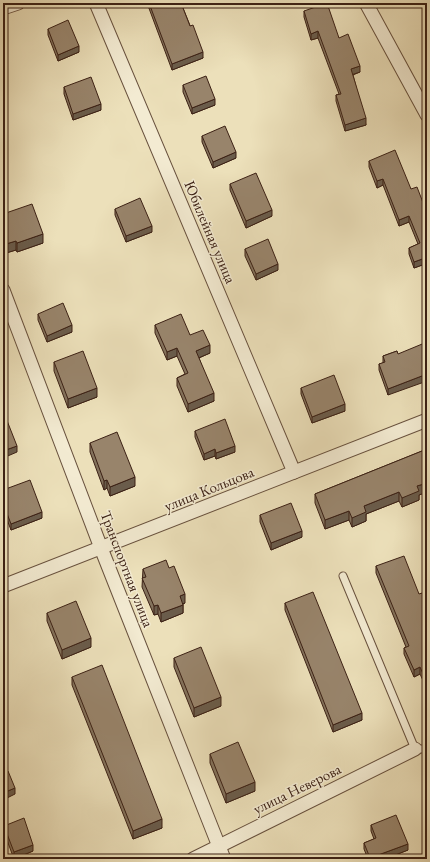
<svg xmlns="http://www.w3.org/2000/svg" width="430" height="862" font-family="'EB Garamond',serif">
	<style>
		.lines { fill: none; stroke-linecap: round; stroke-linejoin: round }
		.lane-casing { stroke: #68513e; stroke-width: 9 }
		.street-casing { stroke: #68513e; stroke-width: 15 }
		.lane { stroke: #f3ebd2; stroke-width: 7 }
		.street { stroke: #f3ebd2; stroke-width: 13 }
		.wall { fill: #83725c; stroke: #3c2115 }
		.shaded-wall { fill: #6a5c4b; stroke: #3c2115 }
		.building { fill: #98846b; stroke: #3c2115 }
		.labels { text-anchor: middle; stroke-width: 3; stroke-linejoin: round; paint-order: stroke }
		.street-label { font-size: 15px; fill: #3c2115; stroke: #f3ebd2 }
	</style>
	<rect width="100%" height="100%" fill="#ece0ba"/>
	<filter id="stains"><feTurbulence type="fractalNoise" baseFrequency=".005" numOctaves="4"/><feColorMatrix values="0 0 0 0 .2 0 0 0 0 .09 0 0 0 0 .02 0 0 0 .5 -.17"/></filter>
	<radialGradient id="worn" r=".72"><stop offset=".6" stop-color="#630" stop-opacity="0"/><stop offset="1" stop-color="#630" stop-opacity=".3"/></radialGradient>
	<g class="lines">
		<defs>
			<path id="lane" d="M343,576L415,749H427"/>
			<g id="street">
				<path d="M96,3L294,472"/>
				<path d="M366,3L427,115"/>
				<path d="M3,8L18,3"/>
				<path d="M3,290L101,548L224,859"/>
				<path d="M3,586L427,420"/>
				<path d="M193,859L415,749"/>
			</g>
		</defs>
		<use href="#lane" class="lane-casing"/>
		<use href="#street" class="street-casing"/>
		<use href="#lane" class="lane"/>
		<use href="#street" class="street"/>
	</g>
	<g class="wall">
		<path d="M147,3H181L203,58L172,70Z"/>
		<path d="M304,11L339,38L360,72L353,75L366,125L345,131L336,101V95L339,94L318,38L311,40L304,17Z"/>
		<path d="M48,29L79,52L58,61L48,35Z"/>
		<path d="M183,85L215,105L192,114L183,92Z"/>
		<path d="M64,87L101,110L73,120L64,94Z"/>
		<path d="M202,136L236,158L213,168L202,142Z"/>
		<path d="M369,161L411,189L427,213V269L425,264L414,268L409,254V248L418,244L409,222L399,226L383,185L377,188L369,167Z"/>
		<path d="M230,184L272,216L246,228L230,190Z"/>
		<path d="M115,209L152,232L126,242L115,215Z"/>
		<path d="M3,214L43,243L17,252L16,250L6,253L3,245Z"/>
		<path d="M245,249L278,270L256,280L245,256Z"/>
		<path d="M38,314L72,332L47,342L38,320Z"/>
		<path d="M155,325L190,335L210,353L199,358L214,401L188,412L177,386V378L185,374L177,356L167,360L155,333Z"/>
		<path d="M397,351L388,395L379,370V364L383,363V356Z"/>
		<path d="M54,362L97,397L68,408L54,371Z"/>
		<path d="M301,388L345,411L312,423L301,394Z"/>
		<path d="M195,431L235,452L216,459L215,456L204,460L195,437Z"/>
		<path d="M90,443L135,486L110,496L107,488L104,490L90,452Z"/>
		<path d="M427,449V492L419,495V500L402,507L399,501L366,514V521L352,527L349,520L325,529L315,503V494Z"/>
		<path d="M3,490L42,518L11,530L3,509Z"/>
		<path d="M260,515L302,537L271,550L260,522Z"/>
		<path d="M376,566L419,594L427,605V689L420,674L414,677L404,654V648L406,647L376,573Z"/>
		<path d="M143,569L185,603L183,604V613L161,622L158,614L154,615L142,587Z"/>
		<path d="M285,603L362,720L333,732L285,610Z"/>
		<path d="M47,613L91,647L62,659L47,621Z"/>
		<path d="M174,658L221,706L194,717L174,667Z"/>
		<path d="M72,677L162,828L133,839L72,685Z"/>
		<path d="M210,754L255,791L226,803L210,763Z"/>
		<path d="M371,825L408,850L385,859H368L364,849V843L374,839L371,831Z"/>
		<path d="M4,826L33,851L14,859L4,832Z"/>
	</g>
	<g class="shaded-wall">
		<path d="M318,31V38L311,40V34Z"/>
		<path d="M79,46V52L58,61V55Z"/>
		<path d="M203,52V58L172,70V64Z"/>
		<path d="M360,66V72L351,75V69Z"/>
		<path d="M215,99V105L192,114V108Z"/>
		<path d="M101,104V110L73,120V114Z"/>
		<path d="M366,118V125L345,131V125Z"/>
		<path d="M236,152V158L213,168V162Z"/>
		<path d="M383,179V185L377,188V181Z"/>
		<path d="M272,210V216L246,228V221Z"/>
		<path d="M409,216V222L399,226V220Z"/>
		<path d="M152,226V232L126,242V236Z"/>
		<path d="M43,234V243L17,252V243Z"/>
		<path d="M16,241V250L6,253V244Z"/>
		<path d="M425,258V264L414,268V262Z"/>
		<path d="M278,264V270L256,280V274Z"/>
		<path d="M72,325V332L47,342V336Z"/>
		<path d="M210,345V353L196,359V351Z"/>
		<path d="M177,348V356L167,360V352Z"/>
		<path d="M427,374V381L388,395V389Z"/>
		<path d="M97,388V397L68,408V399Z"/>
		<path d="M214,393V401L188,412V404Z"/>
		<path d="M345,404V411L312,423V417Z"/>
		<path d="M17,446V452L3,458V451Z"/>
		<path d="M235,446V452L216,459V453Z"/>
		<path d="M215,449V456L204,460V454Z"/>
		<path d="M135,477V486L110,496V487Z"/>
		<path d="M107,480V488L104,490V481Z"/>
		<path d="M427,483V492L419,495V500L402,507V498L417,486Z"/>
		<path d="M399,492V501L366,514V521L352,527V518L364,506Z"/>
		<path d="M349,511V520L325,529V520Z"/>
		<path d="M42,512V518L11,530V524Z"/>
		<path d="M302,531V537L271,550V543Z"/>
		<path d="M185,594V603L180,605V596Z"/>
		<path d="M158,605V614L154,615V606Z"/>
		<path d="M183,605V613L161,622V613Z"/>
		<path d="M91,638V647L62,659V650Z"/>
		<path d="M420,667V674L414,677V670Z"/>
		<path d="M221,697V706L194,717V708Z"/>
		<path d="M362,713V720L333,732V725Z"/>
		<path d="M255,782V791L226,803V794Z"/>
		<path d="M15,788V794L3,800V793Z"/>
		<path d="M162,819V828L133,839V831Z"/>
		<path d="M408,844V850L385,859H370V858Z"/>
		<path d="M33,845V851L14,859V852Z"/>
	</g>
	<g class="building">
		<path d="M149,3H181L190,26L193,25L203,52L172,64Z"/>
		<path d="M327,3L339,38L348,34L360,66L351,69L366,118L345,125L336,95L341,94L318,31L311,34L304,11Z"/>
		<path d="M68,20L79,46L58,55L48,29Z"/>
		<path d="M206,76L215,99L192,108L183,85Z"/>
		<path d="M91,77L101,104L73,114L64,87Z"/>
		<path d="M225,126L236,152L213,162L202,136Z"/>
		<path d="M395,150L411,189L417,187L427,213V263L425,258L414,262L409,248L420,243L409,216L399,220L383,179L377,181L369,161Z"/>
		<path d="M256,173L272,210L246,221L230,184Z"/>
		<path d="M140,198L152,226L126,236L115,209Z"/>
		<path d="M32,204L43,234L17,243L16,241L6,244L3,236V214Z"/>
		<path d="M268,239L278,264L256,274L245,249Z"/>
		<path d="M63,303L72,325L47,336L38,314Z"/>
		<path d="M181,314L190,335L203,330L210,345L196,351L214,393L188,404L177,378L188,373L177,348L167,352L155,325Z"/>
		<path d="M427,342V374L388,389L379,364L385,362L383,356L397,351L398,354Z"/>
		<path d="M83,351L97,388L68,399L54,362Z"/>
		<path d="M334,375L345,404L312,417L301,388Z"/>
		<path d="M4,413L17,446L3,451V414Z"/>
		<path d="M225,419L235,446L216,453L215,449L204,454L195,431Z"/>
		<path d="M117,432L135,477L110,487L107,480L104,481L90,443Z"/>
		<path d="M427,449V483L417,486L419,491L402,498L399,492L364,506L366,512L352,518L349,511L325,520L315,494Z"/>
		<path d="M30,480L42,512L11,524L3,503V490Z"/>
		<path d="M291,503L302,531L271,543L260,515Z"/>
		<path d="M404,556L419,594L422,593L427,605V683L420,667L414,670L404,648L409,646L376,566Z"/>
		<path d="M166,560L169,568L174,566L185,594L180,596L183,605L161,613L158,605L154,606L142,578L146,577L143,569Z"/>
		<path d="M313,592L362,713L333,725L285,603Z"/>
		<path d="M76,601L91,638L62,650L47,613Z"/>
		<path d="M201,647L221,697L194,708L174,658Z"/>
		<path d="M102,665L162,819L133,831L72,677Z"/>
		<path d="M238,742L255,782L226,794L210,754Z"/>
		<path d="M8,771L15,788L3,793V773Z"/>
		<path d="M396,815L408,844L370,858L364,843L376,838L371,825Z"/>
		<path d="M24,818L33,845L14,852L4,826Z"/>
	</g>
	<g class="labels">
		<g class="street-label">
			<text transform="translate(210 232) rotate(67)" y="5">Юбилейная улица</text>
			<text transform="translate(209 489) rotate(-22)" y="5">улица Кольцова</text>
			<text transform="translate(127 569) rotate(69)" y="5">Транспортная улица</text>
			<text transform="translate(297 789) rotate(-26)" y="5">улица Неверова</text>
		</g>
	</g>
	<rect width="430" height="862" fill="none" stroke="#ece0ba" stroke-width="16"/>
	<rect x="4" y="4" width="422" height="854" fill="none" stroke="#3c2115" stroke-width="2"/>
	<rect x="8" y="8" width="414" height="846" fill="none" stroke="#3c2115"/>
	<rect width="100%" height="100%" filter="url(#stains)"/>
	<rect width="100%" height="100%" fill="url(#worn)"/>
</svg>
